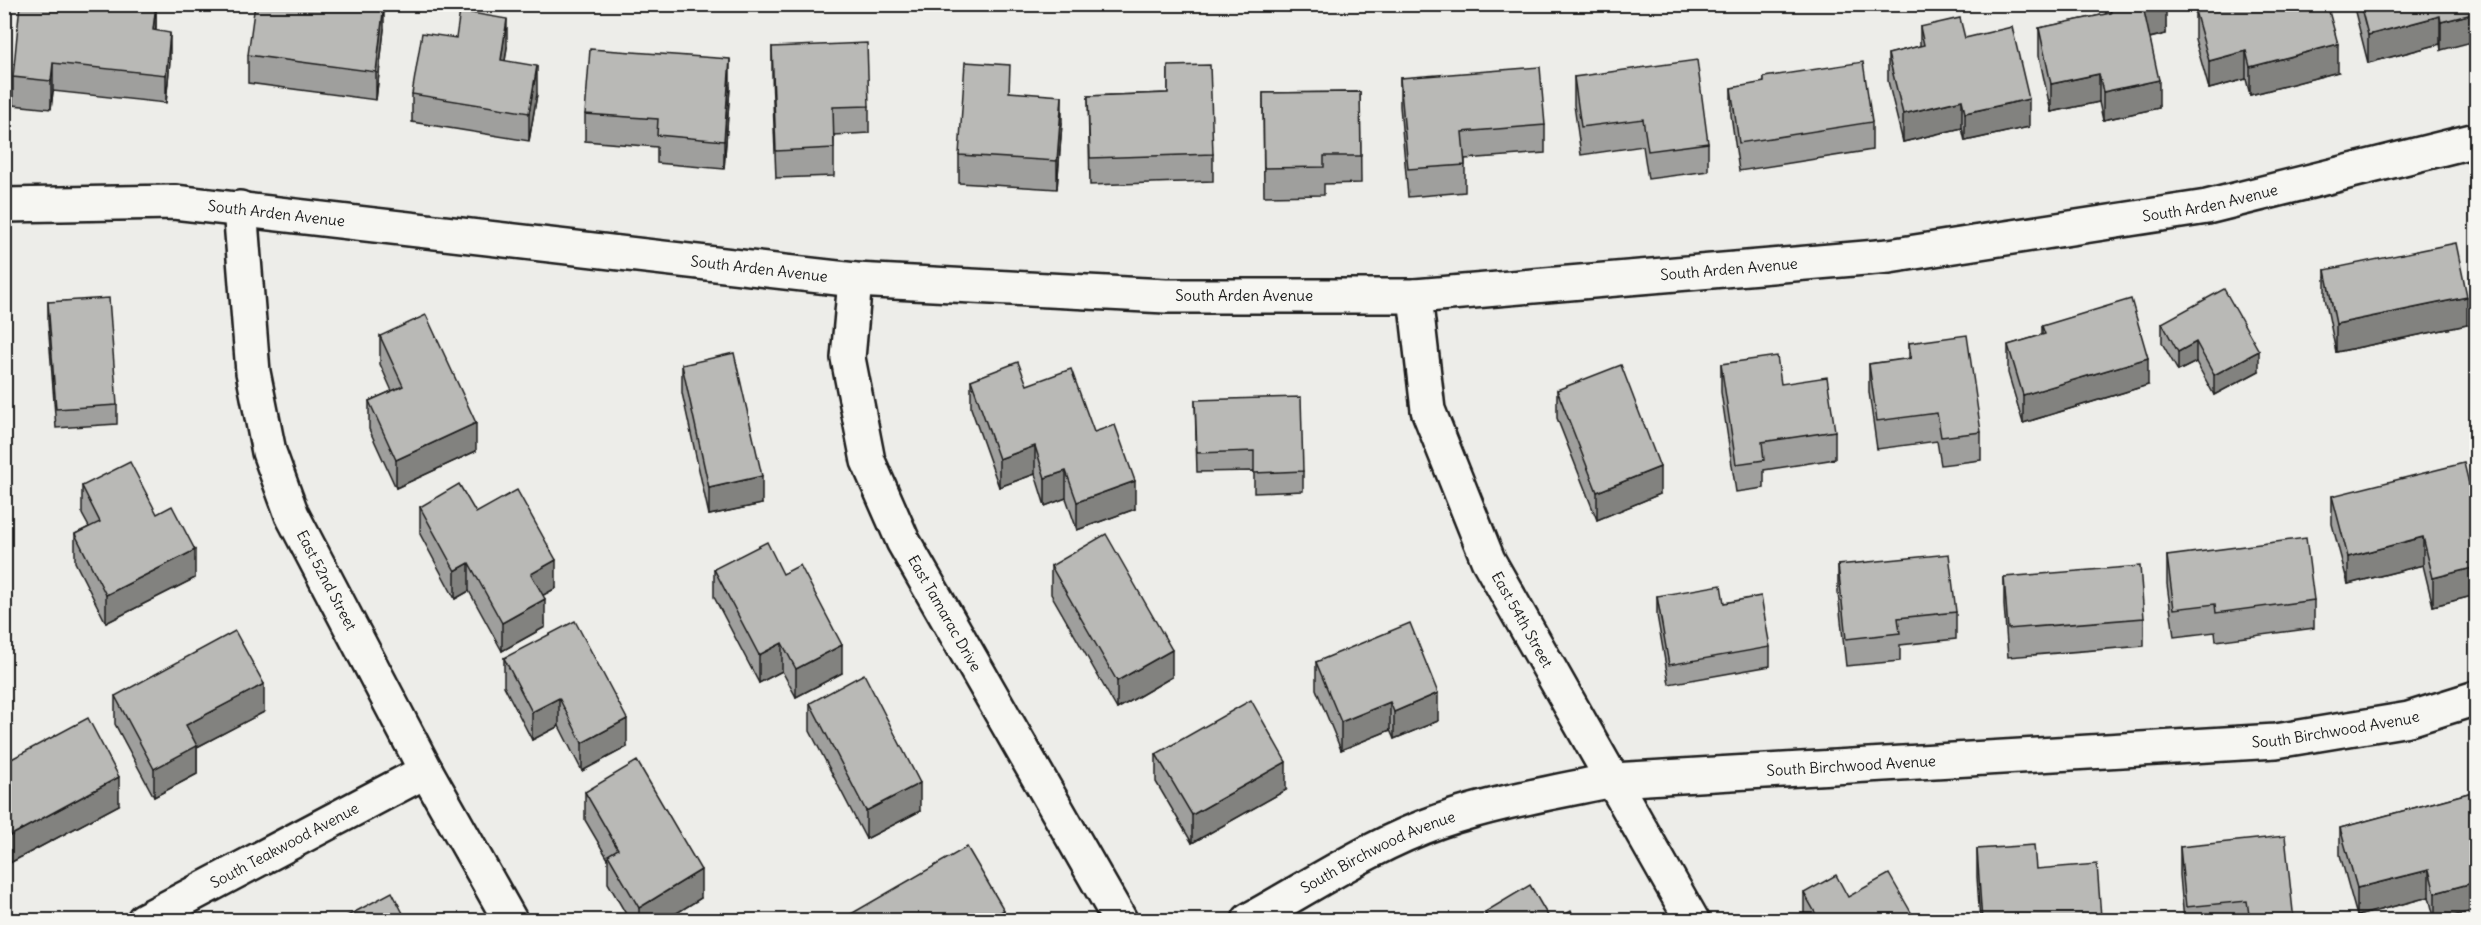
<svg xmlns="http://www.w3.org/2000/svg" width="2481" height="925" font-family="Delius,sans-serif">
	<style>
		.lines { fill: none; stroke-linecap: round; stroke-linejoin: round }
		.minor-casing { stroke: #1c1c1c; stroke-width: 38 }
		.minor { stroke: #f6f6f2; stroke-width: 33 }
		.wall { fill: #9f9f9d; stroke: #1c1c1c; stroke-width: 1.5 }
		.shaded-wall { fill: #82827f; stroke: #1c1c1c; stroke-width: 1.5 }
		.building { fill: #b9b9b6; stroke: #1c1c1c; stroke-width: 1.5 }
		.labels { text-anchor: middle; stroke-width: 6; stroke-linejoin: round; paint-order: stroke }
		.street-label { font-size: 15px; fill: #1c1c1c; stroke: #f6f6f2 }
	</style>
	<rect width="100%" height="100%" fill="#edede9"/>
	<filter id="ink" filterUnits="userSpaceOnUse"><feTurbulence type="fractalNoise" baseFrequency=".0167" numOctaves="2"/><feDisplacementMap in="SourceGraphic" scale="12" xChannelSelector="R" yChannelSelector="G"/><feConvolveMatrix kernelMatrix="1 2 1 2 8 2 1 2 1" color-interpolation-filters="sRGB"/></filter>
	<g filter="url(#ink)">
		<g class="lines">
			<defs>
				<g id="minor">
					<path id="s1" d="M4,205L174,202L855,280L1166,296H1415L1889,256L2207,207L2476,140"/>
					<path id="s2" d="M240,208L253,372L269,452L292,515L426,771L510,920"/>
					<path id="s3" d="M855,280L848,358L868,461L903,541L1120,920"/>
					<path id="s4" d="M1415,296L1428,410L1488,560L1692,920"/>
					<path id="s5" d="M144,920L426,771"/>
					<path id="s6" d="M1249,920C1311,886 1373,844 1440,821C1496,802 1555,792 1613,780L2276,741L2409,719L2476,698"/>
				</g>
			</defs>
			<use href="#minor" class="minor-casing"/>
			<use href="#minor" class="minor"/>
		</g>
		<g class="wall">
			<path d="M156,4V31L170,60L166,103L53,91L51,109L13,105V77L99,11Z"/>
			<path d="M2105,4H2165L2166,34L2150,38L2159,108L2103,120L2099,102L2051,112L2039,56V28L2106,14Z"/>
			<path d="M2353,4H2476L2441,50L2440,44L2368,63Z"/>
			<path d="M2195,11L2338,72L2250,95L2246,79L2209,89L2195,39Z"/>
			<path d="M1920,27L1965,38L2029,127L1965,141L1962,128L1903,142L1888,81V54L1920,46Z"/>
			<path d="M384,29L376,100L248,83V55Z"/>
			<path d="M507,47L505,61L537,94L529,141L412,122V94Z"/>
			<path d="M772,47L869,106V133L834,135V176L776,178L772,75Z"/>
			<path d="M1168,66L1213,154V181L1090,185L1088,96L1168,93Z"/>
			<path d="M1574,77L1708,143V171L1648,179L1643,146L1581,155L1574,105Z"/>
			<path d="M1764,77L1872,122V150L1739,171L1731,115V88L1764,83Z"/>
			<path d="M1400,78L1545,125V153L1465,159V192L1408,197L1400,106Z"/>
			<path d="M730,87L724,169L657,163V147L585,141V114Z"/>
			<path d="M1010,92L1062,123L1057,189L959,183V155Z"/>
			<path d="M1360,92L1361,183L1324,184V195L1264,196L1263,93Z"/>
			<path d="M2325,270L2467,325L2336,352L2325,298Z"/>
			<path d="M48,302L117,405V424L56,428L48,322Z"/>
			<path d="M2162,323L2259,371L2214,395L2196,362L2178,371L2162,343Z"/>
			<path d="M2042,326L2148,385L2023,423L2008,373V345L2042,335Z"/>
			<path d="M380,336L476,451L396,488L369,429V401L392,391L380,364Z"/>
			<path d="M1909,343L1981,432V460L1941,465L1937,441L1877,449L1869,392V364L1909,359Z"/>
			<path d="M1721,364L1781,384L1835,431V459L1764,470V488L1736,492L1721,392Z"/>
			<path d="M682,365L762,504L709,515L682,393Z"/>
			<path d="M971,380L1027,385L1094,432L1135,509L1077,530L1066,498L1045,506L1035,474L999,487L971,408Z"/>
			<path d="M1557,390L1660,494L1597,520L1557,418Z"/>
			<path d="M1195,400L1303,471V491L1254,493V471L1197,472Z"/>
			<path d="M82,486L157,514L195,578L106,623L75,562V534L89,527L82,514Z"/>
			<path d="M2332,496L2476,513V595L2433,606L2423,565L2348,584L2332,524Z"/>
			<path d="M420,507L476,513L556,588L543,595L545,627L502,651L469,591L455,599L420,534Z"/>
			<path d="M2167,556L2314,600V628L2216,641L2215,632L2174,637L2167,584Z"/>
			<path d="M1838,565L1956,612V639L1900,645V661L1846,666L1838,593Z"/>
			<path d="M1051,566L1172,677L1117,709L1051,594Z"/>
			<path d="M714,569L783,574L842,673L796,697L782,671L759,683L714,597Z"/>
			<path d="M2004,577L2144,618V646L2008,657L2004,605Z"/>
			<path d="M1657,596L1724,603L1770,647V666L1669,684L1657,615Z"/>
			<path d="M504,658L627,747L582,771L559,726L532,740L504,686Z"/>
			<path d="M1316,662L1438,721L1394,739L1390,730L1341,750L1316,689Z"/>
			<path d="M115,696L264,712L197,747V774L154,797L115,724Z"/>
			<path d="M810,703L920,811L866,839L810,731Z"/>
			<path d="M1156,754L1286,790L1192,843L1156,782Z"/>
			<path d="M4,763L119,805L6,865L4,863Z"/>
			<path d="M2476,791V910L2435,921L2429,897L2357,916L2340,855V828Z"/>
			<path d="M585,792L701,898L664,921H630L608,883V859L585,820Z"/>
			<path d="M2180,847L2294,921H2184L2180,875Z"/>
			<path d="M1977,849L2036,869L2101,917V921H1980L1977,877Z"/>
			<path d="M1804,893L1848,897L1916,921H1809L1804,913Z"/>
			<path d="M1485,912L1551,921H1485Z"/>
		</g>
		<g class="shaded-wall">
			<path d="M156,4V24L153,58V30Z"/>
			<path d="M384,4V29L376,100V72Z"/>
			<path d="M2166,6V34L2144,39V11Z"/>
			<path d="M2476,13V41L2441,50V22Z"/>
			<path d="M2440,16V44L2368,63V35Z"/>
			<path d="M507,19V47L501,88V60Z"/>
			<path d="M170,33V60L166,103V75Z"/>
			<path d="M2338,44V72L2250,95V67Z"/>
			<path d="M2246,51V79L2209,89V61Z"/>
			<path d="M730,59V87L724,169V141Z"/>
			<path d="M53,63V91L51,109V81Z"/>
			<path d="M537,66V94L529,141V113Z"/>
			<path d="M2099,74V102L2051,112V84Z"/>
			<path d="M2159,80V108L2103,120V92Z"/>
			<path d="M1062,96V123L1057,189V161Z"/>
			<path d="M2029,99V127L1965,141V113Z"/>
			<path d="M1962,100V128L1903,142V114Z"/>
			<path d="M2467,297V325L2336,352V324Z"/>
			<path d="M2196,342V362L2178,371V352Z"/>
			<path d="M2259,351V371L2214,395V375Z"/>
			<path d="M2148,358V385L2023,423V395Z"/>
			<path d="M476,423V451L396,488V460Z"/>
			<path d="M1035,446V474L999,487V459Z"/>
			<path d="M1660,467V494L1597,520V492Z"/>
			<path d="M1066,471V498L1045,506V478Z"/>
			<path d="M762,476V504L709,515V488Z"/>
			<path d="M1135,481V509L1077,530V502Z"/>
			<path d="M2423,537V565L2348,584V557Z"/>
			<path d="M195,550V578L106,623V595Z"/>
			<path d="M556,560V588L531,602V574Z"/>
			<path d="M469,563V591L455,599V571Z"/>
			<path d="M2476,567V595L2433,606V578Z"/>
			<path d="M545,599V627L502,651V623Z"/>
			<path d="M782,643V671L759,683V655Z"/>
			<path d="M842,645V673L796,697V669Z"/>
			<path d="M1172,650V677L1117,709V681Z"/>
			<path d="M264,684V712L197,747V774L154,797V769L186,725Z"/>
			<path d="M1438,693V721L1394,739V712Z"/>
			<path d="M559,698V726L532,740V712Z"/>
			<path d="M1390,702V730L1341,750V722Z"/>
			<path d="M627,719V747L582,771V743Z"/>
			<path d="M1286,762V790L1192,843V815Z"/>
			<path d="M119,777V805L6,865V838Z"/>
			<path d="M920,783V811L866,839V811Z"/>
			<path d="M701,870V898L664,921H639V908Z"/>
			<path d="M2429,870V897L2357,916V888Z"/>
			<path d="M2476,882V910L2435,921V893Z"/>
			<path d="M1004,910V921H986Z"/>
		</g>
		<g class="building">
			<path d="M20,4H32L99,11V4H156L153,30L170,33L166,75L53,63L51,81L13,77Z"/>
			<path d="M255,4H384L376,72L248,55Z"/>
			<path d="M2109,4H2165L2166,6L2144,11L2159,80L2103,92L2099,74L2051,84L2039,28L2111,13Z"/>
			<path d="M2219,4H2327L2338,44L2250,67L2246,51L2209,61L2195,11Z"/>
			<path d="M2360,4H2476V13L2441,22L2440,16L2368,35Z"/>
			<path d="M460,11L507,19L501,60L537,66L529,113L412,94L422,33L456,38Z"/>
			<path d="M1960,18L1965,38L2012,27L2029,99L1965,113L1962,100L1903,114L1888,54L1924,45L1920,27Z"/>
			<path d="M867,43L869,106L833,107L834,148L776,151L772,47Z"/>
			<path d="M590,49L730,59L724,141L657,135L658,119L585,114Z"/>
			<path d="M1697,60L1708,143L1648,151L1643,119L1581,127L1574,77Z"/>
			<path d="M965,62L1010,65L1009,92L1062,96L1057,161L959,155Z"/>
			<path d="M1863,62L1872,122L1739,143L1731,88L1764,82V77Z"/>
			<path d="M1210,65L1213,154L1090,158L1088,96L1168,93V66Z"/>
			<path d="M1540,67L1545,125L1462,132L1465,165L1408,169L1400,78Z"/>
			<path d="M1360,92L1361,156H1324V167L1264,168L1263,93Z"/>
			<path d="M2456,243L2467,297L2336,324L2325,270Z"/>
			<path d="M2224,289L2259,351L2214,375L2196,342L2178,352L2162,323Z"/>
			<path d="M109,298L117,405L56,409L48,302Z"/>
			<path d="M2131,299L2148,358L2023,395L2008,345L2045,334L2042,326Z"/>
			<path d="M426,315L476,423L396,460L369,401L403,386L380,336Z"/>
			<path d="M1967,335L1981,432L1941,437L1937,413L1877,421L1869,364L1911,358L1909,343Z"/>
			<path d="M734,353L762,476L709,488L682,365Z"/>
			<path d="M1777,356L1781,384L1827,377L1835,431L1762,442L1764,460L1736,464L1721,364Z"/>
			<path d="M1018,362L1027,385L1071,369L1094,432L1115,425L1135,481L1077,502L1066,471L1045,478L1035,446L999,459L971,380Z"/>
			<path d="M1621,365L1660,467L1597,492L1557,390Z"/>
			<path d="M1301,397L1303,471L1254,473V451L1197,453L1195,400Z"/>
			<path d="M130,462L157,514L172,506L195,550L106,595L75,534L100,522L82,486Z"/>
			<path d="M2464,463L2476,513V567L2433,578L2423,537L2348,557L2332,496Z"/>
			<path d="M459,484L476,513L517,490L556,560L531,574L545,599L502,623L469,563L455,571L420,507Z"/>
			<path d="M1106,534L1172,650L1117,681L1051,566Z"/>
			<path d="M2306,538L2314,600L2216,613L2215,604L2174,609L2167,556Z"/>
			<path d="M767,542L783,574L800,565L842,645L796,669L782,643L759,655L714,569Z"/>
			<path d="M1949,554L1956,612L1898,618L1900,633L1846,639L1838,565Z"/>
			<path d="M2140,566L2144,618L2008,629L2004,577Z"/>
			<path d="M1721,585L1724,603L1761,596L1770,647L1669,665L1657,596Z"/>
			<path d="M575,621L627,719L582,743L559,698L532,712L504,658Z"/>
			<path d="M1410,623L1438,693L1394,712L1390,702L1341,722L1316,662Z"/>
			<path d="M235,631L264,684L186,725L197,746L154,769L115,696Z"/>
			<path d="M864,674L920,783L866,811L810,703Z"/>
			<path d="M1251,700L1286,762L1192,815L1156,754Z"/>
			<path d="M88,718L119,777L6,838L4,835V763Z"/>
			<path d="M637,761L701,870L639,908L608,855L618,849L585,792Z"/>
			<path d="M2476,791V882L2435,893L2429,870L2357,888L2340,828Z"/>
			<path d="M2285,836L2294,921H2250L2247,901L2186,907L2180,847Z"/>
			<path d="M2034,845L2036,869L2097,864L2101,917L2058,921H1982L1977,849Z"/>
			<path d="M967,847L1004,910L986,921H846L844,918Z"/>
			<path d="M1889,874L1916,921H1820L1804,893L1836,875L1848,897Z"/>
			<path d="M1530,885L1551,921H1490L1485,912Z"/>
			<path d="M392,892L407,921H338Z"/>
			<path d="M1571,911L1577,921H1554Z"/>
		</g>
	</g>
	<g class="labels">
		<g class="street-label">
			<text dy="5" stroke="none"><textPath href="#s1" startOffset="2217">South Arden Avenue</textPath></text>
			<text dy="5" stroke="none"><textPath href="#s1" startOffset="273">South Arden Avenue</textPath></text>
			<text dy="5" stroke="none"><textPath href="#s1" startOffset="759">South Arden Avenue</textPath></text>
			<text dy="5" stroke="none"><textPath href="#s1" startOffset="1731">South Arden Avenue</textPath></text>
			<text dy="5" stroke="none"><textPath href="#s1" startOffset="1245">South Arden Avenue</textPath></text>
			<text dy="5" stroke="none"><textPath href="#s2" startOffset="387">East 52nd Street</textPath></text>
			<text dy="5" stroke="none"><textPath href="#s3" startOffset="354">East Tamarac Drive</textPath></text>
			<text dy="5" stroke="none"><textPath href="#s4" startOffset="345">East 54th Street</textPath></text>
			<text dy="5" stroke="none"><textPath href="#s6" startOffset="1118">South Birchwood Avenue</textPath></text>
			<text dy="5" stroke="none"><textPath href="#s6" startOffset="632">South Birchwood Avenue</textPath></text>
			<text dy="5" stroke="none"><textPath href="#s5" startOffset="159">South Teakwood Avenue</textPath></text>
			<text dy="5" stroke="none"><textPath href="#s6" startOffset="146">South Birchwood Avenue</textPath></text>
		</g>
	</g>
	<rect width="2481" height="925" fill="none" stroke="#f6f6f2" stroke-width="24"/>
	<rect x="12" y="12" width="2457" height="901" fill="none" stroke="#1c1c1c" stroke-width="2" filter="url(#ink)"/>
</svg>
